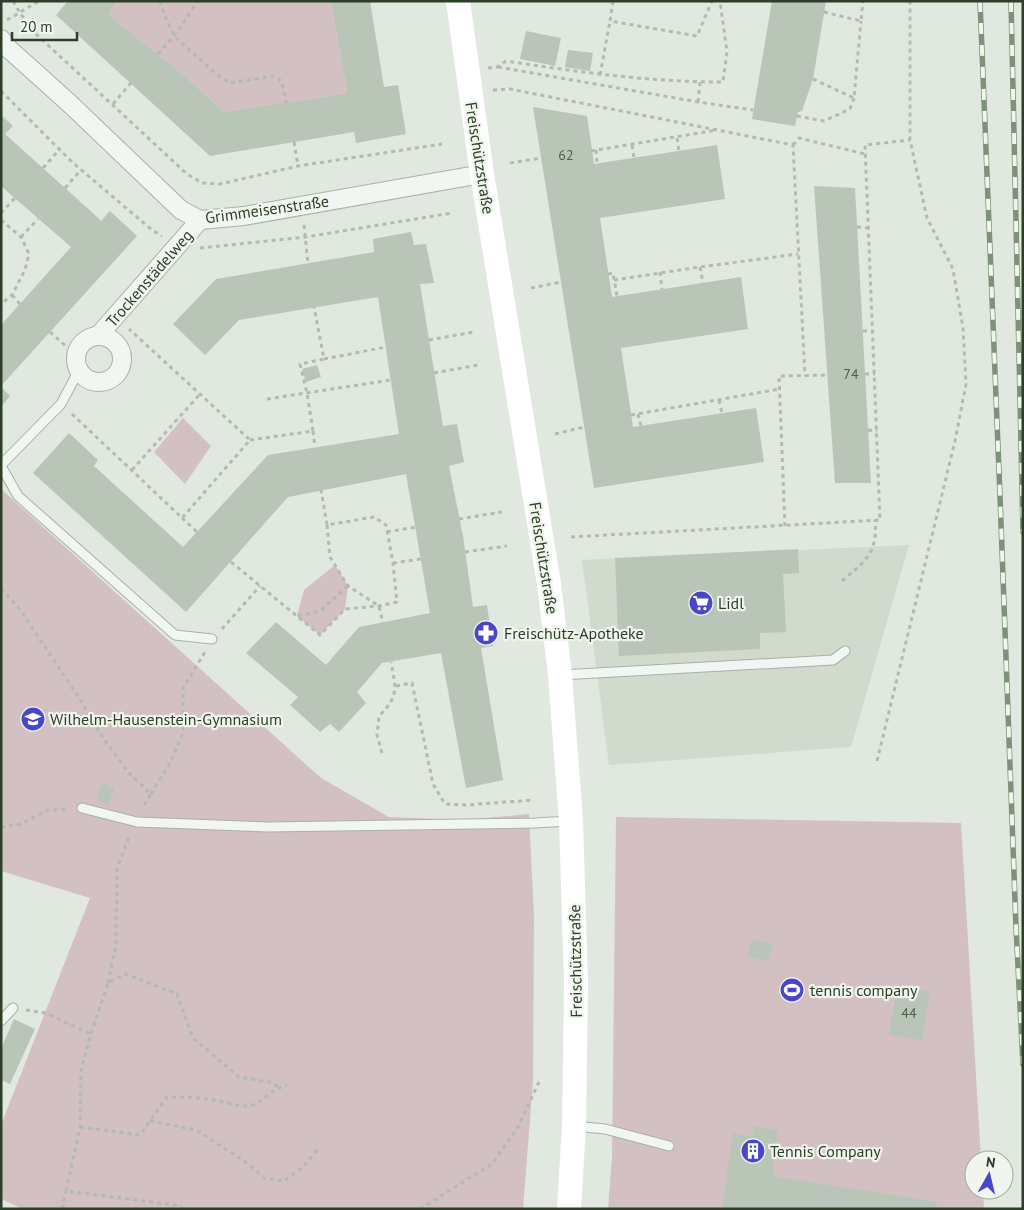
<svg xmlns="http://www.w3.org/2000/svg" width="1024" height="1210" font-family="'PT Sans',sans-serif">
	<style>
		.built { fill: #d0dacd }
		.green { fill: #d2c0c2 }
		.building { fill: #b9c5b6 }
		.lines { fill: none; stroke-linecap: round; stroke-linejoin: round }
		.service-casing { stroke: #a7b2a4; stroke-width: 11 }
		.minor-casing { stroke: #a7b2a4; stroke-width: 20 }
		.path { stroke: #b3bbb1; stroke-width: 3; stroke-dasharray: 4 4; stroke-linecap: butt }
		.service { stroke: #f2f6f2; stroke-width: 9 }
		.minor { stroke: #f2f6f2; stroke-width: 18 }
		.secondary { stroke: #fff; stroke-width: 24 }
		.rail-casing { stroke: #7e9179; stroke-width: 5.5 }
		.rail { stroke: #f0f6ee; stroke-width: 4; stroke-dasharray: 11; stroke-linecap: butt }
		.labels { text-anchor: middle; stroke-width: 4.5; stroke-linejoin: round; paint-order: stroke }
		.number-label { font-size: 14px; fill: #50604c }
		.street-label { font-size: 16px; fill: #2d3f28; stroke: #f0f6ee }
		.poi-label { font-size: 16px; fill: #2d3f28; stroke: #f0f6ee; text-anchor: start }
	</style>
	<rect width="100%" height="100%" fill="#e1e8df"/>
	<path class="built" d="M909,545L851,747L609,765L582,560Z"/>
	<g class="green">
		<path d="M117,1H331L347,93L224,112L186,77L108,14Z"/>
		<path d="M183,418L211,446L185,484L154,452Z"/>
		<path d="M1,489L321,778L389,817L463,820L529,814L534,917L533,1081L523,1209H23L1,1199V1125L90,898L1,871Z"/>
		<path d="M335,565L348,586L345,609L320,635L297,616L304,590Z"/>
		<path d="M616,817L961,823L981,1160H974V1190H983L984,1209H608L612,1157Z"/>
	</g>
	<g class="building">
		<path d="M68,1H117L108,14L186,77L224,112L347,93L331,1H370L384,87L398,85L406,134L356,143L354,132L210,156L56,15Z"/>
		<path d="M772,1H826L813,79L802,111L798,112L795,126L752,119Z"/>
		<path d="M526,31L561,38L555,66L520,59Z"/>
		<path d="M568,50L593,53L590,71L565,67Z"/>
		<path d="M533,107L587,116L594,164L717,145L725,199L600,218L612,297L741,277L748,329L621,348L633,427L756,408L764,462L594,488Z"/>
		<path d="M1,115L13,126L5,134L95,215L101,221L110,211L137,236L1,386V325L71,247L1,186Z"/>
		<path d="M814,186L855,188L871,483H835Z"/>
		<path d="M411,232L414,245L426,244L434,283L420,284L443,426L457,424L464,462L449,466L463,536L473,607L487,605L493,646L481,648L503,780L466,788L441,653L382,663L357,692L366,703L339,732L330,724L320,732L290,705L298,697L246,653L276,622L326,665L359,627L430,613L406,474L288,497L186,612L33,473L69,433L98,460L94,466L183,547L268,455L399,434L378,297L239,320L205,355L173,324L216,279L374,252L373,239Z"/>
		<path d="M317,365L321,377L306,382L302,369Z"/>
		<path d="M1,387L10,396L1,407Z"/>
		<path d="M798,549L799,573L783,574L786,632L760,633V649L619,656L615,558Z"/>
		<path d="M103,783L115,788L108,804L96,799Z"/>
		<path d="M752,939L773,944L768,961L748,956Z"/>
		<path d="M897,986L930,991L922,1040L889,1035Z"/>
		<path d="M14,1019L35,1029L10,1084L1,1080V1049Z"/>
		<path d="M755,1126L778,1130L773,1166V1176L937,1202L936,1209H722L733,1133L752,1137Z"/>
	</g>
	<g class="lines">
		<defs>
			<g id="service">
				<path d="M1,465L61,404L79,370"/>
				<path d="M1,466L18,496L175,635L212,639"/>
				<path d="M560,675L833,660L845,651"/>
				<path d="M82,808L137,822L268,827L535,823L570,821"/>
				<path d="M1,1021L13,1008"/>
				<path d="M575,1126L605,1129L669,1146"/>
			</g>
			<g id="minor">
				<path d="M1,39L9,49L69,103L181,210L200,220L244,216L482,174"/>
				<circle cx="99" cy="359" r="23"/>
				<path d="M98,336L200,220"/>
			</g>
		</defs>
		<use href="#service" class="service-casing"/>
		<use href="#minor" class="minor-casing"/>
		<g class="path">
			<path d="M13,1L20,13L36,34L187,174L202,183L220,184L298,166L442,144"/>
			<path d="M160,1L164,14L174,36L216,74L231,83L275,76L282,82L286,103"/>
			<path d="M613,1L610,21L697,36L712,1"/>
			<path d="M824,12L861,21L863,1"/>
			<path d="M7,20L39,1"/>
			<path d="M158,54L174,36L198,1"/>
			<path d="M498,67L698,102L753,110"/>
			<path d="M488,68L497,67L506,61C578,72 650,82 723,82L727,52L720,1"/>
			<path d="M600,75L610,21"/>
			<path d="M813,79L854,98L861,21"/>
			<path d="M493,90L510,89L793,145L805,376"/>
			<path d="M1,91L72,162L152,230L162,236"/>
			<path d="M698,102L700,82"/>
			<path d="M113,104L131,83"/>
			<path d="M797,116L824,121L850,109L854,98"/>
			<path d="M677,138L679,151"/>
			<path d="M294,142L298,166"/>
			<path d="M632,145L634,158"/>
			<path d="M793,145L799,138L865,154"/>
			<path d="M596,150L597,163"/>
			<path d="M591,151L717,130"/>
			<path d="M510,163L541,158"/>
			<path d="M43,168L60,149"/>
			<path d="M65,188L81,170"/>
			<path d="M1,213L15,198"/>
			<path d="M1,220L21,237L29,254L25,270L12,295L1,304"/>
			<path d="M304,225L308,264"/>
			<path d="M857,227L868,228"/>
			<path d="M21,237L38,219"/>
			<path d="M200,248L306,237L452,213"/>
			<path d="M700,267L703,283"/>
			<path d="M660,272L662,289"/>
			<path d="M608,274L613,273L617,296"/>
			<path d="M614,280L700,267L798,254"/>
			<path d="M531,288L561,282"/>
			<path d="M12,295L20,304"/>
			<path d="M863,331H872"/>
			<path d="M50,332L76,355"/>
			<path d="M429,340L474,332"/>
			<path d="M324,359L386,347"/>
			<path d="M434,373L478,365"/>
			<path d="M865,374H875"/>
			<path d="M267,399L391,380"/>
			<path d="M719,400L722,413"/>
			<path d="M72,414L182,518L250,440L129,329"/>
			<path d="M638,414L641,426"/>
			<path d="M631,415L780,389"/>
			<path d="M868,430L877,431"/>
			<path d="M313,431L315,447"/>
			<path d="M555,434L584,427"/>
			<path d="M250,440L313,431L307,393L300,364L324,359L314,307"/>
			<path d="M132,470L200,394"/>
			<path d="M182,518L197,532"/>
			<path d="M459,519L502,512"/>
			<path d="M327,525L330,557L348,586L379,606L383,623"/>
			<path d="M785,526L779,376L827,375"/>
			<path d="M387,532L416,527"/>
			<path d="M571,537L880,520L865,145L910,140"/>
			<path d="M465,552L507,546"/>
			<path d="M231,562L320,635L345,609L379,606L397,602L393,563L386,525L374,517L327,525L321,490"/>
			<path d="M393,563L421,559"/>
			<path d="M842,581C865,561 878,554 875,520"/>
			<path d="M1,589L18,607L79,698L101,735L128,772L151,794L142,809"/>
			<path d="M298,616L320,611L348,586"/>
			<path d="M222,629L260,586"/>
			<path d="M519,630L533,629"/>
			<path d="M396,686L412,683L433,784L445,804L466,805L534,800"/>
			<path d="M382,753L377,735L379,716C399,696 396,689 391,662"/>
			<path d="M877,761L955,441L966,384L963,328L953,269L927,218L910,140V1"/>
			<path d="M151,794L171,761L183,733V688L205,652"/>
			<path d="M1,827L21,824L48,810L69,809"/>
			<path d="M108,983L116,944L117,869L130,834"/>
			<path d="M26,1010L45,1013L91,1034"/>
			<path d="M150,1121L196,1130L247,1163L264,1178L284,1181L303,1167L317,1150"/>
			<path d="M80,1127L140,1135L167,1097C184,1097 199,1097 214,1100C226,1102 238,1107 249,1106C263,1103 271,1089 287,1085"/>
			<path d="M62,1209L66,1191"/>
			<path d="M184,1209L175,1205L66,1191L80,1127L81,1070L91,1034L108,983L125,974L177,994L193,1038L239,1077L274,1083L277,1087"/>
			<path d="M420,1209L492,1164L517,1129L539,1082"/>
		</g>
		<use href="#service" class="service"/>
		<use href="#minor" class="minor"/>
		<path class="secondary" d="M458,1L482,174L549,584L560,675L571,821L576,984L574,1126L569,1209"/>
		<defs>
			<g id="rail">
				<path d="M980,1L1000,496L1016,927L1023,1064"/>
				<path d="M1011,1L1023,532"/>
			</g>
		</defs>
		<use href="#rail" class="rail-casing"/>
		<use href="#rail" class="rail"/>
	</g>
	<defs>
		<symbol id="supermarket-disc" viewBox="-11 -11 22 22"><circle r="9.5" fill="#4946ca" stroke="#f0f6ee"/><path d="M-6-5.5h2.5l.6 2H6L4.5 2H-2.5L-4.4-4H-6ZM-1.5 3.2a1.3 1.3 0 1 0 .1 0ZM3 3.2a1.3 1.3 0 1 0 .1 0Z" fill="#fff"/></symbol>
		<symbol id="pharmacy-disc" viewBox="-11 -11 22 22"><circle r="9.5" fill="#4946ca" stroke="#f0f6ee"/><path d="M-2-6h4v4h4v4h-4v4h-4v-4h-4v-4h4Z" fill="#fff"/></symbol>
		<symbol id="school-disc" viewBox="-11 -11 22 22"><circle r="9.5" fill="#4946ca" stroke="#f0f6ee"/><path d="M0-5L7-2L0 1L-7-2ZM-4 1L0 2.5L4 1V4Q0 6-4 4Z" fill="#fff"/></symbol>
		<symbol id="stadium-disc" viewBox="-11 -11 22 22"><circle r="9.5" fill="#4946ca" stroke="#f0f6ee"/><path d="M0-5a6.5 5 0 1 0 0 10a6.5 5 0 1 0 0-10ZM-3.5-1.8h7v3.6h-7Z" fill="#fff"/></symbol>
		<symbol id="building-disc" viewBox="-11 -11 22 22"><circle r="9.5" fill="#4946ca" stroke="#f0f6ee"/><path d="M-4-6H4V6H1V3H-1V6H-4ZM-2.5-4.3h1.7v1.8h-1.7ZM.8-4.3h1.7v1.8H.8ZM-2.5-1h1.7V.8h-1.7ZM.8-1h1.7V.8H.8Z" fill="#fff"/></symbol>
	</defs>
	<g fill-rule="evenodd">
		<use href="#supermarket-disc" x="687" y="589" width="28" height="28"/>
		<use href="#pharmacy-disc" x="472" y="619" width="28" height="28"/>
		<use href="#school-disc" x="19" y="705" width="28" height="28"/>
		<use href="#stadium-disc" x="778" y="976" width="28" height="28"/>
		<use href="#building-disc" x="739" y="1137" width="28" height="28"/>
	</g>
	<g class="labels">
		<g class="number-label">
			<text x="566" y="160">62</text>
			<text x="851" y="379">74</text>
			<text x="909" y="1018">44</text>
		</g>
		<g class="street-label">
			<text transform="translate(480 158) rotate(81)" y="6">Freischützstraße</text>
			<text transform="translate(267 209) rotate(-8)" y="6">Grimmeisenstraße</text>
			<text transform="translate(149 278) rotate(-49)" y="6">Trockenstädelweg</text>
			<text transform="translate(544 558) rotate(81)" y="6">Freischützstraße</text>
			<text transform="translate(575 961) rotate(-91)" y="6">Freischützstraße</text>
		</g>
		<g class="poi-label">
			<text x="718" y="609">Lidl</text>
			<text x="504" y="639">Freischütz-Apotheke</text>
			<text x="50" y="725">Wilhelm-Hausenstein-Gymnasium</text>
			<text x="810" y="996">tennis company</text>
			<text x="770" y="1157">Tennis Company</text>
		</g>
	</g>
	<rect width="1024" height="1210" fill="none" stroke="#2d3f28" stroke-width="5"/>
	<g transform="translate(989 1175) rotate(8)"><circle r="24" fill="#f0f6ee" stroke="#a2ad9f"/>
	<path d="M0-4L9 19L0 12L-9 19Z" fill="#4946ca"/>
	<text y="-8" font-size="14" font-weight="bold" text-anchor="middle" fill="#2d3f28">N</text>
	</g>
	<path d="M12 32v8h65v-8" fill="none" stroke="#2d3f28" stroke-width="2.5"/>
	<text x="20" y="32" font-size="15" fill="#2d3f28" stroke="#f0f6ee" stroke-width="4" paint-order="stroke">20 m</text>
</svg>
